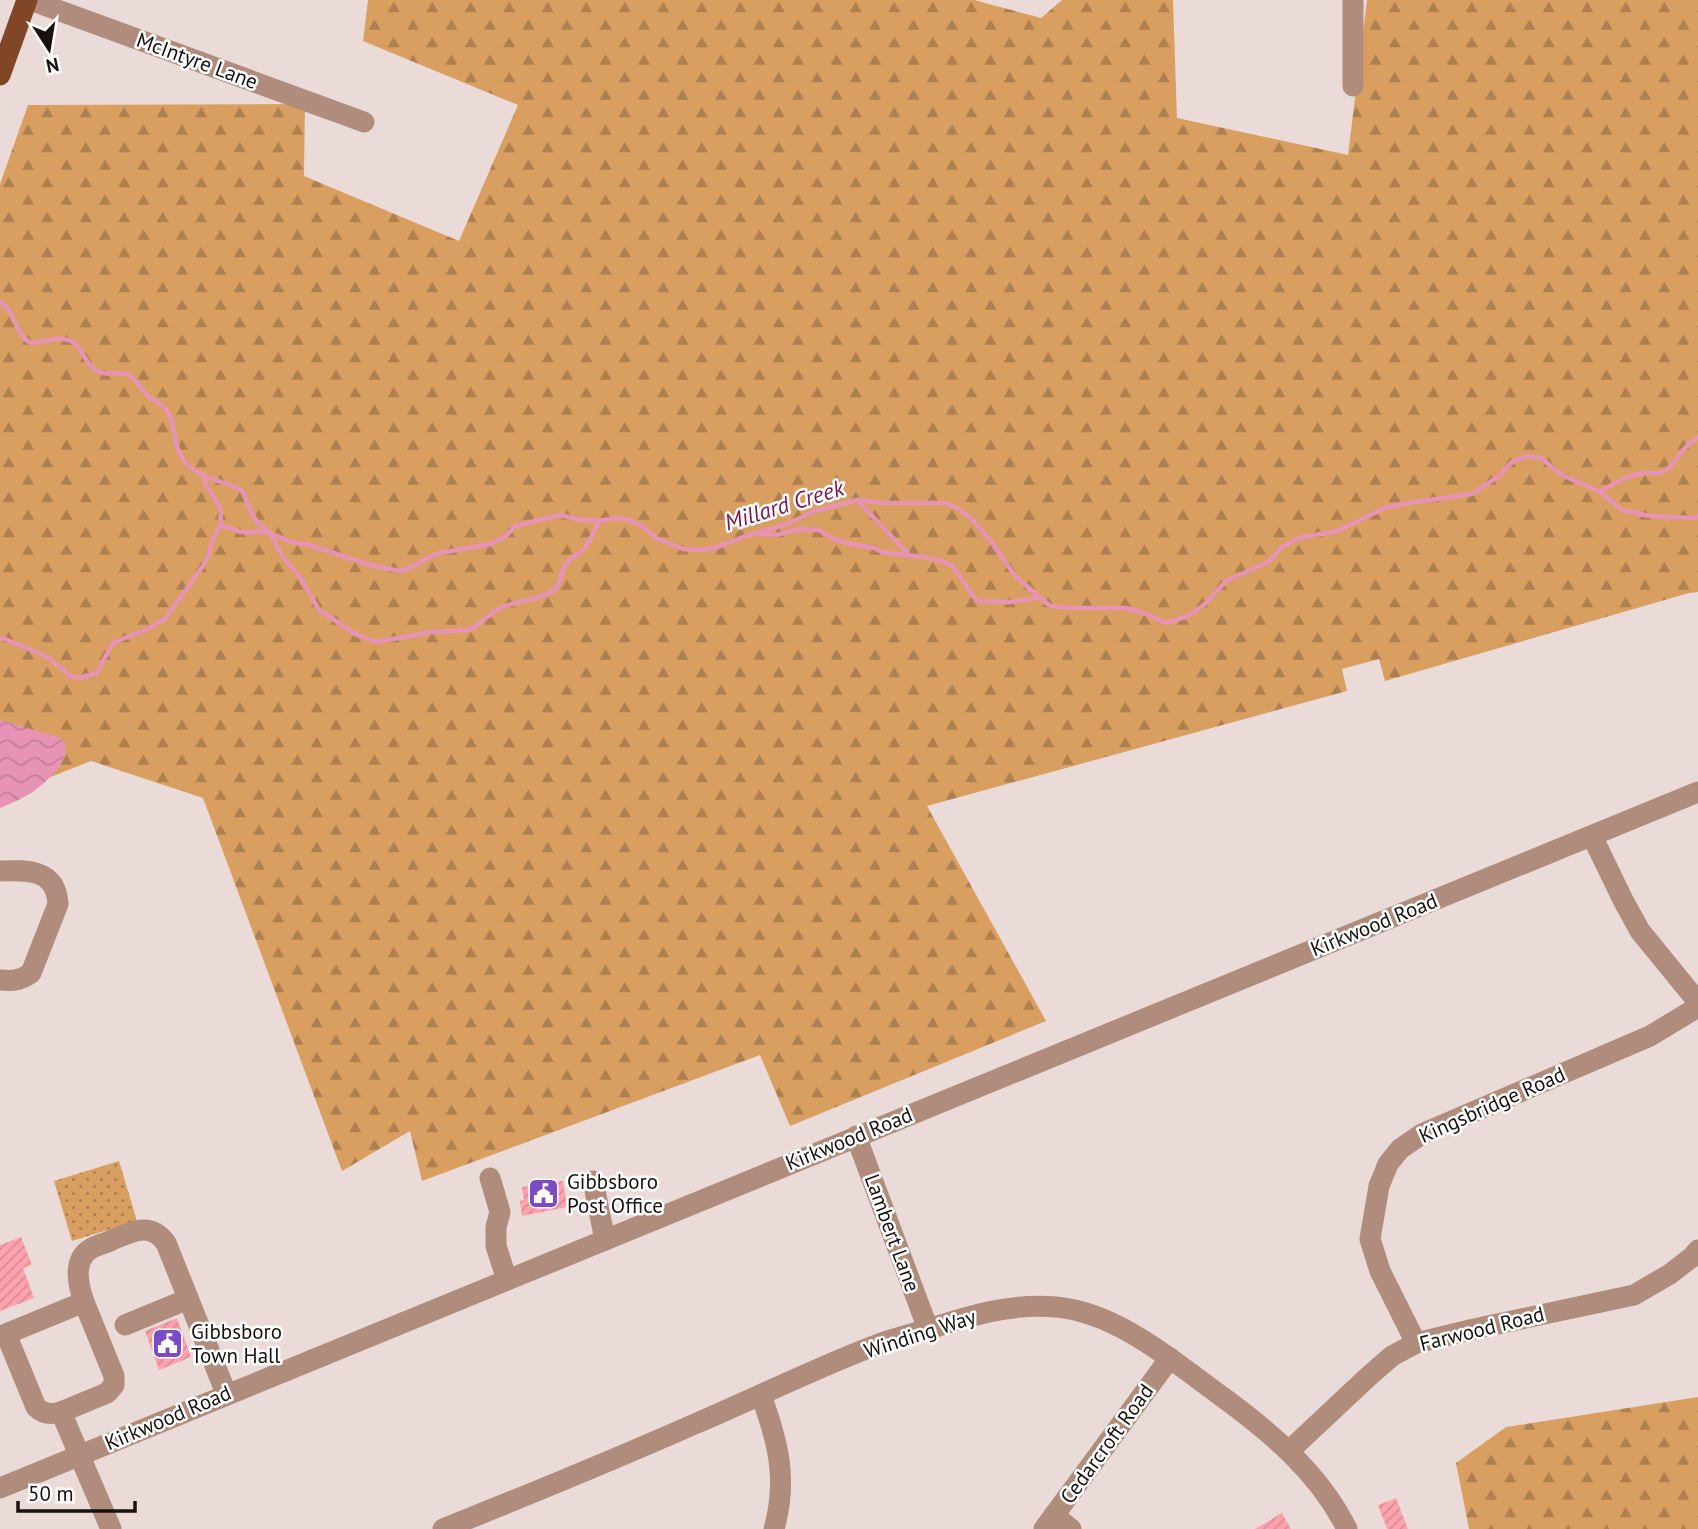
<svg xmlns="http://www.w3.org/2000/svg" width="1698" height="1529" font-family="'PT Sans',sans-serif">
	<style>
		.forest { fill: url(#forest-firs) }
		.park { fill: url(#park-dots) }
		.water { fill: url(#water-waves) }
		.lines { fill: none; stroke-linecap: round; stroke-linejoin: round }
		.stream { stroke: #e793b6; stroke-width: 4.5 }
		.building { fill: url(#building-hatch) }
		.minor { stroke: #af8c7b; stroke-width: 21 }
		.major { stroke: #814625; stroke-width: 21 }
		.labels { text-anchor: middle; stroke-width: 5; stroke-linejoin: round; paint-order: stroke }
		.street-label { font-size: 21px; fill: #171110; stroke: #fff }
		.poi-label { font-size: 21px; fill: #171110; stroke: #fff; text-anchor: start }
		.water-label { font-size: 23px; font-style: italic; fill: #78174b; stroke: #fff }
	</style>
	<defs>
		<pattern id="forest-firs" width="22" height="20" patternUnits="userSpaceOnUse" patternTransform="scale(1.75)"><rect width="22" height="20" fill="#d99f61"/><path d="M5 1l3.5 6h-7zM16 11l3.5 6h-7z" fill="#af804f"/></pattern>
		<pattern id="park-dots" width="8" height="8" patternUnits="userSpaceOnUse" patternTransform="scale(1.75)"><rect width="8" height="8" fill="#d99f61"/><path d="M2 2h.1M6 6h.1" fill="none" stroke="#af804f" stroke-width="1.8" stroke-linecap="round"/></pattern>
		<pattern id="water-waves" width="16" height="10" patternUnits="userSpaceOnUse" patternTransform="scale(1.75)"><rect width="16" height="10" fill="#e793b6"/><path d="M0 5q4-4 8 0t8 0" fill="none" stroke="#c57e9b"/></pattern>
		<pattern id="building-hatch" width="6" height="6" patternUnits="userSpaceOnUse" patternTransform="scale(1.75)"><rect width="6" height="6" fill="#fea3ae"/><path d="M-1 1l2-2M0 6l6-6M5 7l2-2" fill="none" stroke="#d98b95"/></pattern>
	</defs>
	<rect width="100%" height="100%" fill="#ebdbd8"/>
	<g class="forest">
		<path d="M368,0H974L1041,18L1062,0H1173L1177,118L1348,155L1367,0H1698V592L1689,593L1385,681L1379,659L1342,669L1347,691L927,806L1046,1021L790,1126L760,1055L422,1181L410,1131L342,1171L203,798L91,761L0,797V184L28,105L305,104L304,176L459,241L518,105L363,41Z"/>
		<path d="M1698,1397V1529H1469L1456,1463L1506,1427Z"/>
	</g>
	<path class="park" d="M119,1161L137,1221L72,1241L54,1181Z"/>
	<path class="water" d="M0,720L58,737C82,752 45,784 31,793C21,799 11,804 0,808Z"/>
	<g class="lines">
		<g class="stream">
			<path d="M0,302C18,313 13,334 31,343C42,343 52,337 63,339C83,341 81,361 97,371C107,377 119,370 129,375C137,379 141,390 147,395C153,400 160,403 165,408C172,416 173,428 175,438C181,474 209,477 238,488L243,492L251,512L257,522L270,533L292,542L309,545L370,565L400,571L412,567L431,556L440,553L491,544L506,536L515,526L561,515L575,519L599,521L616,518L629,520L641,525L656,538L683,549L700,550L715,548L746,536L787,524L815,511L857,500L884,503H946L959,509L972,519L993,544L1016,577L1050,606L1071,608H1125L1144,613L1166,623L1185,617L1194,612L1205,604L1226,581L1268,562L1282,547L1293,541L1300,538L1337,531L1385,508L1408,503L1472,494L1499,476L1512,462L1527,456L1541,458L1560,474L1600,492L1622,510L1649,516L1691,518L1698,517"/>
			<path d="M1599,492C1613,484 1629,474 1646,473C1652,472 1656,475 1662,472C1676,466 1681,446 1698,438"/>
			<path d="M857,500L909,555"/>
			<path d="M220,526C229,525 235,532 244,532C254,533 258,530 270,533L283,557L300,577L319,610L357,635L376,642L433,632L468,630C478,627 487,615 499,609C515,600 537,601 551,592C563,585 559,573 566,564C570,557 578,555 583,550C590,543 594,530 599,521"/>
			<path d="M757,534L776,535L799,529L819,530L831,538L850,544L874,548L882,552C901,556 938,555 953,567L977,601L1010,602L1040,597"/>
			<path d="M0,638L5,639L45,656L60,667L70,676L79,678L97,673L111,646L115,642L148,629L165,619L203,566L209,555L213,539L220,526L221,513L220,507L206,485L204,477"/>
		</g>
	</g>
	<g class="building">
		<path d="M563,1181L567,1207L522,1216L520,1201L524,1200L522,1187Z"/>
		<path d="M21,1237L32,1265L23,1268L34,1298L0,1311V1245Z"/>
		<path d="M177,1318L191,1357L159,1370L145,1331Z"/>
		<path d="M1396,1498L1408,1529H1387L1378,1505Z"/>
		<path d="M1282,1513L1291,1529H1255Z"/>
	</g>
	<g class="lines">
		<g class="minor">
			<path d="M30,0L364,122"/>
			<path d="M1353,0V86"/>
			<path d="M1592,836L1623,900L1640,931L1698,1002"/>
			<path d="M0,871C28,870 56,869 58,904L31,973C20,981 12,981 0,980"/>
			<path d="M856,1136L928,1329"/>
			<path d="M490,1178L500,1212L496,1227V1246L507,1280"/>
			<path d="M593,1181L605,1240"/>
			<path d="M84,1302L114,1376V1385L107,1393L61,1412C51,1415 43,1414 36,1407L6,1334Z"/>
			<path d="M84,1302C78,1285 72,1259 92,1248C98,1245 106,1243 112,1240C132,1232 150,1221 166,1243L226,1393"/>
			<path d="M125,1325L188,1299"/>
			<path d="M1416,1343L1380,1271L1370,1239L1379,1186L1388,1164L1400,1149L1422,1134L1650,1036L1698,1007"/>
			<path d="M761,1395C778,1442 788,1479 774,1529"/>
			<path d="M61,1412L111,1529"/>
			<path d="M1289,1451L1369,1376L1392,1356L1416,1343L1474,1329L1634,1295L1670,1274L1692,1257L1698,1250"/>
			<path d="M0,1488C565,1254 1133,1026 1698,792"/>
			<path d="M1054,1515L1071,1529"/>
			<path d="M443,1529C528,1495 613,1460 697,1423C755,1398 812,1370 871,1347C891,1339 912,1334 932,1328C972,1315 1013,1303 1056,1307C1115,1312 1171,1359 1217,1393C1267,1429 1319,1472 1347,1529"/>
			<path d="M1044,1529L1170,1358"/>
		</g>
		<path class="major" d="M0,75L27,0"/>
	</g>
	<defs>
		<symbol id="civic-square" viewBox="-11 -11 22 22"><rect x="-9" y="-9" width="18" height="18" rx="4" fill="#7b4bc4" stroke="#fff"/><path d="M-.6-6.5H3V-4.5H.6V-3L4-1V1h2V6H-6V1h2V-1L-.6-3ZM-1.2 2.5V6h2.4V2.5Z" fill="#fff"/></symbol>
	</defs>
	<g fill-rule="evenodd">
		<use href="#civic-square" x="526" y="1176" width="35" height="35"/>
		<use href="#civic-square" x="150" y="1326" width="35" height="35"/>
	</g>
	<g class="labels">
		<g class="street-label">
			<text transform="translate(197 61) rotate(20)" y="7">McIntyre Lane</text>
			<text transform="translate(1374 925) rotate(-22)" y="7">Kirkwood Road</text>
			<text transform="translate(1492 1105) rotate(-24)" y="7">Kingsbridge Road</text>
			<text transform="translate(849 1139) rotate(-22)" y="7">Kirkwood Road</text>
			<text transform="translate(892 1233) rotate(70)" y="7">Lambert Lane</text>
			<text transform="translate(1482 1329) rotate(-14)" y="7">Farwood Road</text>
			<text transform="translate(920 1334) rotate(-18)" y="7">Winding Way</text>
			<text transform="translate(168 1418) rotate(-23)" y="7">Kirkwood Road</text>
			<text transform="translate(1107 1444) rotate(-54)" y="7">Cedarcroft Road</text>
		</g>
		<g class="poi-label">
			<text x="567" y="1189">Gibbsboro<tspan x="567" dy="24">Post Office</tspan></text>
			<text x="191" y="1339">Gibbsboro<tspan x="191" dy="24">Town Hall</tspan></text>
		</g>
		<g class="water-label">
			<text transform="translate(784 505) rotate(-17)" y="8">Millard Creek</text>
		</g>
	</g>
	<g transform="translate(49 49) rotate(168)" stroke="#ffffff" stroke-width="5" paint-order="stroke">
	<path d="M0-5L12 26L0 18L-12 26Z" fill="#171110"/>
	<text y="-10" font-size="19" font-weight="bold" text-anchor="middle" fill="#171110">N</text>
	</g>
	<path d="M18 1501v10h117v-10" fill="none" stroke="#171110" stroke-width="3.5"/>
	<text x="28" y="1501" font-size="21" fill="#171110" stroke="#ffffff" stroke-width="5" paint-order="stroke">50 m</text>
</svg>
